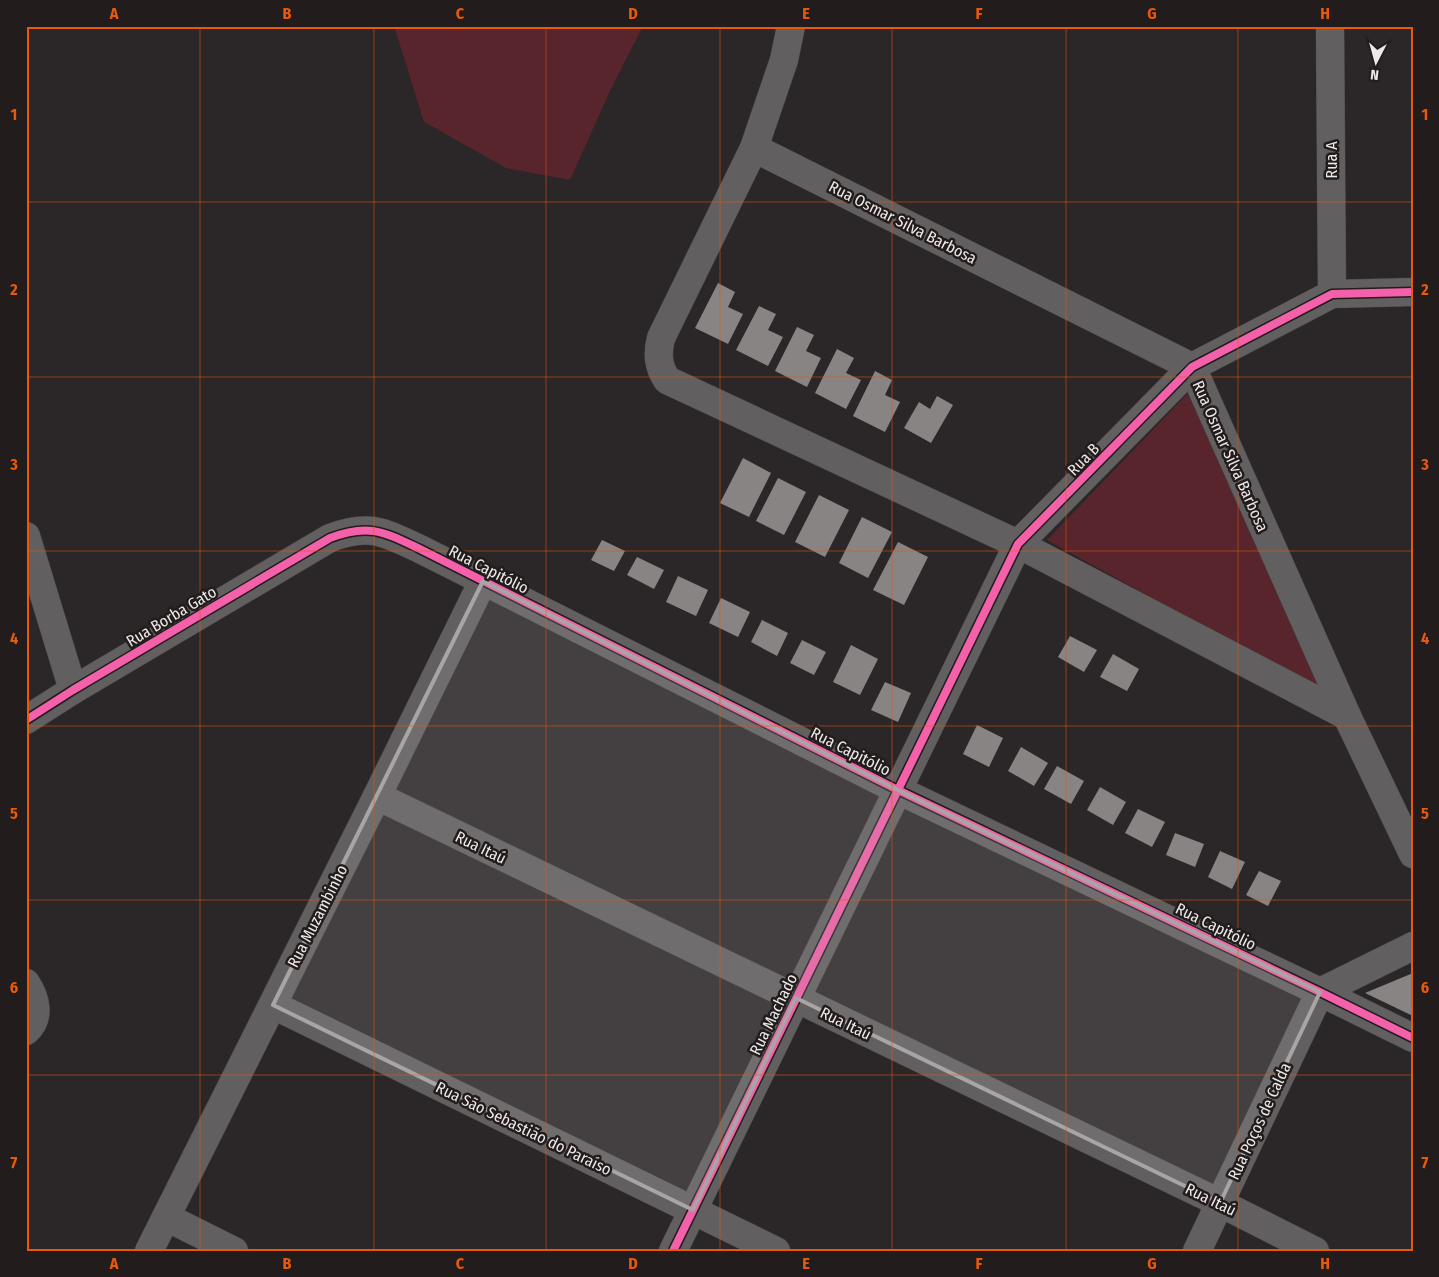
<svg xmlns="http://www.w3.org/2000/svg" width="1439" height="1277" font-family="'Fira Sans Condensed',sans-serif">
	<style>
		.green { fill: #58252c }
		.building { fill: #888484 }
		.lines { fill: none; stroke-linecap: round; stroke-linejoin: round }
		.minor-casing { stroke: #474343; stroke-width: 29 }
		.minor { stroke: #615f5f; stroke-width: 28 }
		.cycleway-casing { stroke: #221c1c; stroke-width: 11 }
		.cycleway { stroke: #f560ab; stroke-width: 8 }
		.marked { fill: #aaa5a5; fill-opacity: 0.2; stroke: #aaa5a5; stroke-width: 4; stroke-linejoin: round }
		.grid { fill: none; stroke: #e8590c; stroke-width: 1; stroke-opacity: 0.55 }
		.labels { text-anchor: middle; stroke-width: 5; stroke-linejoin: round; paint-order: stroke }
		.street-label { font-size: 16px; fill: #eee9e9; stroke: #221c1c }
		.neatline { fill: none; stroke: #e8590c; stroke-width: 2 }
		.grid-label { font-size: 16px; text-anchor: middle; font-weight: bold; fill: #e8590c }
	</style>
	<rect width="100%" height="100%" fill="#2b2627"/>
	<g class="green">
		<path d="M394,26H643L610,91L570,180L506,168L424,122Z"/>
		<path d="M1191,390L1328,691L1196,622L1047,540Z"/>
	</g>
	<g class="building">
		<path d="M718,283L735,292L728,307L743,314L728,344L695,328Z"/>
		<path d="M759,306L776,314L768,330L783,337L768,366L736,350Z"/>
		<path d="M797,327L814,335L806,351L821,358L807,387L775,371Z"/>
		<path d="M837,349L854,358L846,373L861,380L846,409L815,393Z"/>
		<path d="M875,371L892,380L885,395L900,402L885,432L853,416Z"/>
		<path d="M937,396L953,405L931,443L904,428L919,402L930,409Z"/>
		<path d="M743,458L771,473L749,517L720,503Z"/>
		<path d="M778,478L806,492L784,535L756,521Z"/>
		<path d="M819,495L849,510L825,557L795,542Z"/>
		<path d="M862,517L892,532L868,578L839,563Z"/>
		<path d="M602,540L625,551L614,571L591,560Z"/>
		<path d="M898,542L928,557L904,605L873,590Z"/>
		<path d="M637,557L664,570L654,589L627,575Z"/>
		<path d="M678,576L708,590L696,616L666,602Z"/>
		<path d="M721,598L750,612L738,637L709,623Z"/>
		<path d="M762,620L788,633L777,656L751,642Z"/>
		<path d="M1070,636L1097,650L1084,672L1058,657Z"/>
		<path d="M802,640L826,652L814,675L790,663Z"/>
		<path d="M851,645L878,659L860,695L833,682Z"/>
		<path d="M1113,654L1139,669L1127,691L1100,677Z"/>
		<path d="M885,682L911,693L898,722L871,710Z"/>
		<path d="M977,725L1003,738L989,767L963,754Z"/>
		<path d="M1021,747L1048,763L1034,786L1008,771Z"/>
		<path d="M1057,766L1084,781L1071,804L1044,789Z"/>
		<path d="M1100,787L1126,802L1113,825L1087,810Z"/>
		<path d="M1138,809L1165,822L1152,847L1125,833Z"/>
		<path d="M1175,833L1204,844L1195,867L1166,855Z"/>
		<path d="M1220,851L1245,862L1232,889L1208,877Z"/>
		<path d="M1259,871L1281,881L1268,906L1246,895Z"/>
		<path d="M1413,973V1016L1365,993Z"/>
	</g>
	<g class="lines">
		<defs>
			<g id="minor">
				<path d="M791,26L784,60L754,148L661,338C657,354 658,366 667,380L1018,544L1347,716"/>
				<path d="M1330,26L1332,294"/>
				<path d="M754,148L1192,367L1347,716L1413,854"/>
				<path d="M26,536L73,690"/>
				<path d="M26,720L73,690L330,538C369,523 384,532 420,549L898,790L1320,992L1413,1038"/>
				<path d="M377,796L1220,1203L1315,1251"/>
				<path d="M26,983C36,998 41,1018 26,1031"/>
				<path d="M1320,992L1413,946"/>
				<path d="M273,1005L776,1251"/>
				<path d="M166,1217L234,1251"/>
				<path d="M149,1251L377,796L483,581"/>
				<path d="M673,1251L1018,544L1192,367L1332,294L1413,292"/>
				<path d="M1197,1251L1320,992"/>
			</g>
		</defs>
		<use href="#minor" class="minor-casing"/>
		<use href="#minor" class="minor"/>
		<defs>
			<g id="cycleway">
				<path d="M26,720L73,690L330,538C369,523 384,532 420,549L898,790L1320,992L1413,1038"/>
				<path d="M673,1251L1018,544L1192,367L1332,294L1413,292"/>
			</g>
		</defs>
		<use href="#cycleway" class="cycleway-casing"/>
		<use href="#cycleway" class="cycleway"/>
	</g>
	<path class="marked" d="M483,581L898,790L1320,992L1220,1203L796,998L693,1210L273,1005Z"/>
	<path class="grid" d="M200,26V1251M374,26V1251M546,26V1251M720,26V1251M892,26V1251M1066,26V1251M1238,26V1251M26,202H1413M26,377H1413M26,551H1413M26,726H1413M26,900H1413M26,1075H1413"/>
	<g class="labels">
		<g class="street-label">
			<text transform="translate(1331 160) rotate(-90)" y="6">Rua A</text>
			<text transform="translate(903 222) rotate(27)" y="6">Rua Osmar Silva Barbosa</text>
			<text transform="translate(1231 456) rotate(66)" y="6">Rua Osmar Silva Barbosa</text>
			<text transform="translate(1083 459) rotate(-46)" y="6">Rua B</text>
			<text transform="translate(489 569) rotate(27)" y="6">Rua Capitólio</text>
			<text transform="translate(171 616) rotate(-31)" y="6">Rua Borba Gato</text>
			<text transform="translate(851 751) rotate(27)" y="6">Rua Capitólio</text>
			<text transform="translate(481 847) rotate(26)" y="6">Rua Itaú</text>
			<text transform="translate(317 916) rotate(-63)" y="6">Rua Muzambinho</text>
			<text transform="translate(1216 926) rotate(26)" y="6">Rua Capitólio</text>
			<text transform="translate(773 1014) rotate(-64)" y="6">Rua Machado</text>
			<text transform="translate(846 1023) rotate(26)" y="6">Rua Itaú</text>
			<text transform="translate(1259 1121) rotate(-65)" y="6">Rua Poços de Calda</text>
			<text transform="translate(524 1128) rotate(26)" y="6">Rua São Sebastião do Paraíso</text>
			<text transform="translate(1211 1199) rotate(26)" y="6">Rua Itaú</text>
		</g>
	</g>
	<rect width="1439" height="1277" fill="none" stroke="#221c1c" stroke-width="55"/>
	<g transform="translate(1376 62) rotate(186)" stroke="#221c1c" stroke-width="4" paint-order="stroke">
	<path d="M0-4L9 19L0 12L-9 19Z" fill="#eee9e9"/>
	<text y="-8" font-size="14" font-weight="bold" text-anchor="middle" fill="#eee9e9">N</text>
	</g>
	<rect x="28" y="28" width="1384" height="1222" class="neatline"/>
	<g class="grid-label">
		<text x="114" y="19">A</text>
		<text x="287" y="19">B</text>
		<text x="460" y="19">C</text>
		<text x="633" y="19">D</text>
		<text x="806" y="19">E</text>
		<text x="979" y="19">F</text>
		<text x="1152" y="19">G</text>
		<text x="1325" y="19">H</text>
		<text x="14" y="120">1</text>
		<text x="1425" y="120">1</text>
		<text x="14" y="295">2</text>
		<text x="1425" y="295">2</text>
		<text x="14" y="470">3</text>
		<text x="1425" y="470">3</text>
		<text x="14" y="644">4</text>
		<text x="1425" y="644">4</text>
		<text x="14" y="819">5</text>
		<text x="1425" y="819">5</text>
		<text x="14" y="993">6</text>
		<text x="1425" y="993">6</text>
		<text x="14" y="1168">7</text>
		<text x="1425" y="1168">7</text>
		<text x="114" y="1269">A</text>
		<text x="287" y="1269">B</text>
		<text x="460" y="1269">C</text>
		<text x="633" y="1269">D</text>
		<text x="806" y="1269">E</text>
		<text x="979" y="1269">F</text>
		<text x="1152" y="1269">G</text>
		<text x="1325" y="1269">H</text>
	</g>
</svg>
